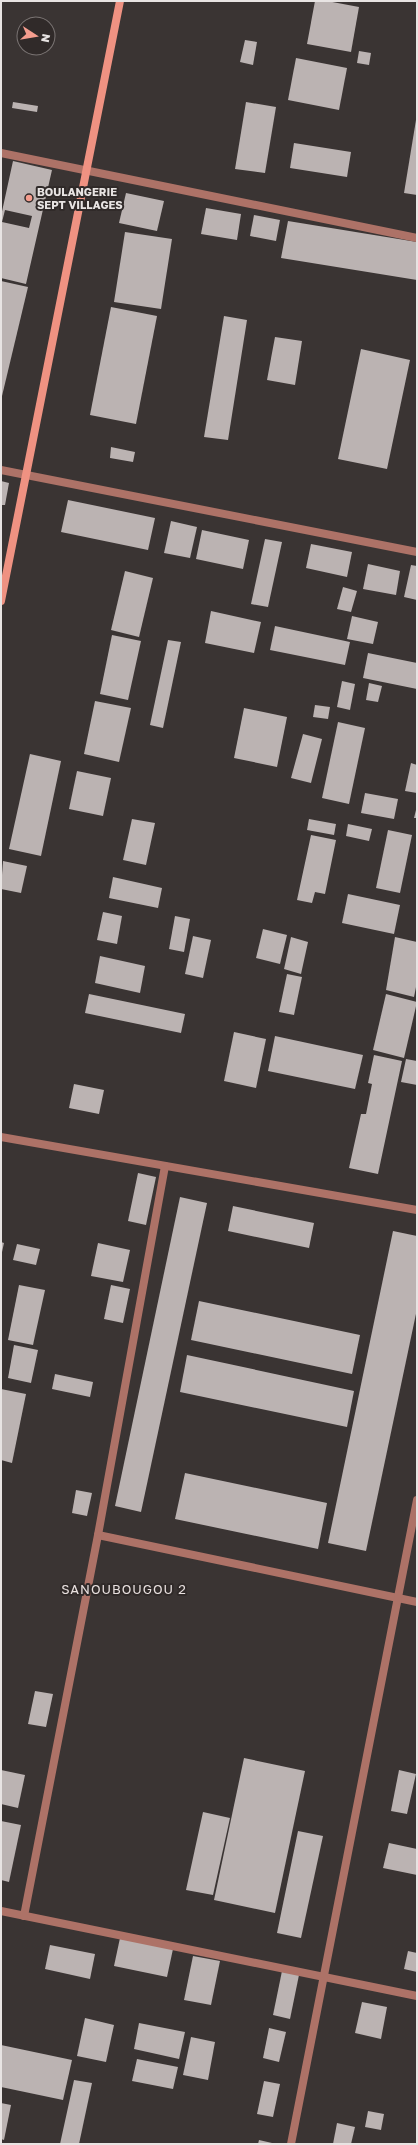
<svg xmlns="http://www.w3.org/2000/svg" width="418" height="2145" font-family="'Golos Text',sans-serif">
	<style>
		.building { fill: #bbb3b2; fill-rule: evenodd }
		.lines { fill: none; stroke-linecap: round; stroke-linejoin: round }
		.street { stroke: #ad7267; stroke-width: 8 }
		.secondary { stroke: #ef9282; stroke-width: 8 }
		.poi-dot { fill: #f59d8e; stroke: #302a29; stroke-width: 1.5 }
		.labels { text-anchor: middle; stroke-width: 4; stroke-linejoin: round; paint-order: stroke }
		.poi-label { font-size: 11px; font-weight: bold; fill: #e8e4e3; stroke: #302a29; text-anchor: start }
		.quarter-label { font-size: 13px; letter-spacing: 1px; fill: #e8e0df; stroke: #302a29 }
	</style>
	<rect width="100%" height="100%" fill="#3a3433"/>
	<g class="building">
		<path d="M315,1H327L359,7L351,52L307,44Z"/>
		<path d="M245,40L257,42L253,65L240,62Z"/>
		<path d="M359,51L371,53L369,65L357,63Z"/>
		<path d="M296,58L347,68L339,110L288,100Z"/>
		<path d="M13,102L38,106L37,112L12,108Z"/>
		<path d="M246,102L276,107L265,173L235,169Z"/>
		<path d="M416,120L417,121V195L404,193Z"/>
		<path d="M294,143L351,152L347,177L290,168Z"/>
		<path d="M13,161L52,170L26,284L1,278V216ZM5,210L32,216L29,228L2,222Z"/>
		<path d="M126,193L164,201L157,231L119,223Z"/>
		<path d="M206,208L241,214L237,240L201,234Z"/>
		<path d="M254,215L280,220L276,241L250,236Z"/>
		<path d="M288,221L417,242V280L281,258Z"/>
		<path d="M125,232L172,239L161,309L114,302Z"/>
		<path d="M1,281L28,287L2,396H1Z"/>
		<path d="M111,307L157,316L136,424L90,415Z"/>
		<path d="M224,316L247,320L228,440L204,437Z"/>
		<path d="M275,337L302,341L295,385L267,380Z"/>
		<path d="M361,349L410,360L387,469L338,459Z"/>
		<path d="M111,447L135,452L133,462L110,458Z"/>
		<path d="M1,481L9,483L5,505H1Z"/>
		<path d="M68,500L155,518L148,550L61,532Z"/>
		<path d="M171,521L197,527L190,558L164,553Z"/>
		<path d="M202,530L249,540L243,569L196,559Z"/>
		<path d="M265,539L282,542L268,607L251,604Z"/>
		<path d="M311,544L352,552L347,577L306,568Z"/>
		<path d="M368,564L400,571L396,595L363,589Z"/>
		<path d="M411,565L417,566V600L404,597Z"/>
		<path d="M125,571L153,578L139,637L111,630Z"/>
		<path d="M343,587L357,591L351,612L337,609Z"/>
		<path d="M211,611L261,622L254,653L205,643Z"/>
		<path d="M352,616L378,622L373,644L347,639Z"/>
		<path d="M275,626L350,642L345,665L270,650Z"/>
		<path d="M112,635L141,641L128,700L100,694Z"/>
		<path d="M168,640L181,642L163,728L150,725Z"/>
		<path d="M368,653L417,663V689L363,678Z"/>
		<path d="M342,681L355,684L350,710L337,707Z"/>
		<path d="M369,683L382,686L378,702L366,700Z"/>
		<path d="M95,701L131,708L119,762L84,754Z"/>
		<path d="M315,705L330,707L328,719L313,717Z"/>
		<path d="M244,708L287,717L277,767L234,758Z"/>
		<path d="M338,722L365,728L349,804L322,798Z"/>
		<path d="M303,734L322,739L311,783L291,778Z"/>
		<path d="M30,754L61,761L41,856L9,849Z"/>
		<path d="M411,763L417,765V793L405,791Z"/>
		<path d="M77,771L111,778L103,816L69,809Z"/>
		<path d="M365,793L398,799L394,819L361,813Z"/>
		<path d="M417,806V818H414Z"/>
		<path d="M132,819L155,823L146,865L123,860Z"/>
		<path d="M309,819L336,824L334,835L307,830Z"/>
		<path d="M348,824L372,829L369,841L346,836Z"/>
		<path d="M388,830L412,835L400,893L376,888Z"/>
		<path d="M311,835L336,840L325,894L315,892L312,903L297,900Z"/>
		<path d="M3,861L27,866L21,893L1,889Z"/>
		<path d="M113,877L162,888L158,908L109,898Z"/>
		<path d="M348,894L400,905L394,934L342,923Z"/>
		<path d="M103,912L122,916L117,944L97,940Z"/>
		<path d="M175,916L190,919L184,952L169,949Z"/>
		<path d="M263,929L287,935L280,964L256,958Z"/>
		<path d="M193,936L211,940L203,978L185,974Z"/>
		<path d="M291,937L308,942L301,974L284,969Z"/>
		<path d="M395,937L417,942V982L414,997L386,990Z"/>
		<path d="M100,956L145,966L140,993L95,983Z"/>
		<path d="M287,974L302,977L294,1015L279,1012Z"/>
		<path d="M89,994L185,1014L181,1033L85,1013Z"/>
		<path d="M386,994L417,1002L404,1058L373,1050Z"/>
		<path d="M234,1032L266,1039L256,1088L224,1081Z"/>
		<path d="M275,1036L363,1055L355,1089L268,1071Z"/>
		<path d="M374,1055L402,1061L378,1174L349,1168L361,1114H366L372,1084L368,1083Z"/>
		<path d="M406,1059L417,1061V1085L401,1082Z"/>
		<path d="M74,1084L104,1090L99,1114L69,1108Z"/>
		<path d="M138,1173L156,1177L146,1225L128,1221Z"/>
		<path d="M180,1197L207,1203L141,1512L115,1506Z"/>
		<path d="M233,1206L314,1223L309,1248L228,1231Z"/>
		<path d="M393,1231L417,1236V1309L366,1551L328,1543Z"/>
		<path d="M1,1242L4,1243L2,1252H1Z"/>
		<path d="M98,1243L130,1250L123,1282L91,1276Z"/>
		<path d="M17,1244L40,1249L36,1265L13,1260Z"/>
		<path d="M19,1285L45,1290L33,1345L8,1340Z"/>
		<path d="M111,1285L130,1289L123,1323L104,1319Z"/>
		<path d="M199,1301L360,1335L352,1374L191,1340Z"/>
		<path d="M14,1345L38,1350L31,1383L8,1378Z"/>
		<path d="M187,1355L354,1391L347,1427L180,1392Z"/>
		<path d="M55,1374L93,1382L90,1397L52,1389Z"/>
		<path d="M1,1389L26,1394L12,1463L1,1460Z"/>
		<path d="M185,1473L327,1503L318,1549L175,1519Z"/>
		<path d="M76,1490L92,1493L87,1516L72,1513Z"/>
		<path d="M35,1691L53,1694L46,1727L28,1724Z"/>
		<path d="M244,1758L305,1771L275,1913L214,1900Z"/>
		<path d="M1,1770L25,1775L18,1808L1,1804Z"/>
		<path d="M399,1770L416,1774L407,1814L391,1811Z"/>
		<path d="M203,1812L230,1818L213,1895L186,1890Z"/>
		<path d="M1,1821L21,1825L9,1882L1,1880Z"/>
		<path d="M298,1831L323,1836L301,1938L277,1933Z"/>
		<path d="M389,1843L417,1849V1875L383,1868Z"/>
		<path d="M120,1938L173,1949L167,1977L114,1966Z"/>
		<path d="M50,1945L95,1954L90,1979L45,1969Z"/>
		<path d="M408,1951L417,1953V1972L404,1969Z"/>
		<path d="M193,1956L220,1961L211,2005L184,2000Z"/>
		<path d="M282,1971L299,1975L290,2019L273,2015Z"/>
		<path d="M362,2002L387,2007L381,2039L355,2033Z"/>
		<path d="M85,2018L114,2025L106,2062L77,2056Z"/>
		<path d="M139,2023L185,2032L179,2059L134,2049Z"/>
		<path d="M269,2028L286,2032L279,2062L263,2058Z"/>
		<path d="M191,2037L215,2042L208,2080L183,2075Z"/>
		<path d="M1,2045L72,2060L63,2100L1,2087Z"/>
		<path d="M137,2059L178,2067L173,2089L132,2081Z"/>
		<path d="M74,2080L92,2083L79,2144H60Z"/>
		<path d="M264,2081L280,2084L273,2117L257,2114Z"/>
		<path d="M1,2103L11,2105L4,2140L1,2139Z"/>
		<path d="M368,2111L384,2114L381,2130L365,2127Z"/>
		<path d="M337,2123L355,2127L351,2144H333Z"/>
		<path d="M259,2140L272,2143V2144H258Z"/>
	</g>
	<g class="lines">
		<g class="street">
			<path d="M1,153L417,238"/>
			<path d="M1,470L417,552"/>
			<path d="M1,1137L417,1210"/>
			<path d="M98,1535L417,1602"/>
			<path d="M1,1911L417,1996"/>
			<path d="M24,1916L98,1535L165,1166"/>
			<path d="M291,2144L417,1500"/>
		</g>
		<path class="secondary" d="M1,601L120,1"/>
	</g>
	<circle class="poi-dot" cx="29" cy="198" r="4"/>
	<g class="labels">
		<g class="poi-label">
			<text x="37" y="196">BOULANGERIE<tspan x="37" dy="13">SEPT VILLAGES</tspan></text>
		</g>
		<g class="quarter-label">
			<text x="124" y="1594">SANOUBOUGOU 2</text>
		</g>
	</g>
	<rect width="418" height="2145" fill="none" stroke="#e8e4e3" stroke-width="4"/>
	<g transform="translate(36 36) rotate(102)"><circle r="19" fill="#302a29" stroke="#7a7473"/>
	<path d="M0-3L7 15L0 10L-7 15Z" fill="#f59d8e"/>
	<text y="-6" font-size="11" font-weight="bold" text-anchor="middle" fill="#e8e4e3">N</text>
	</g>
</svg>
